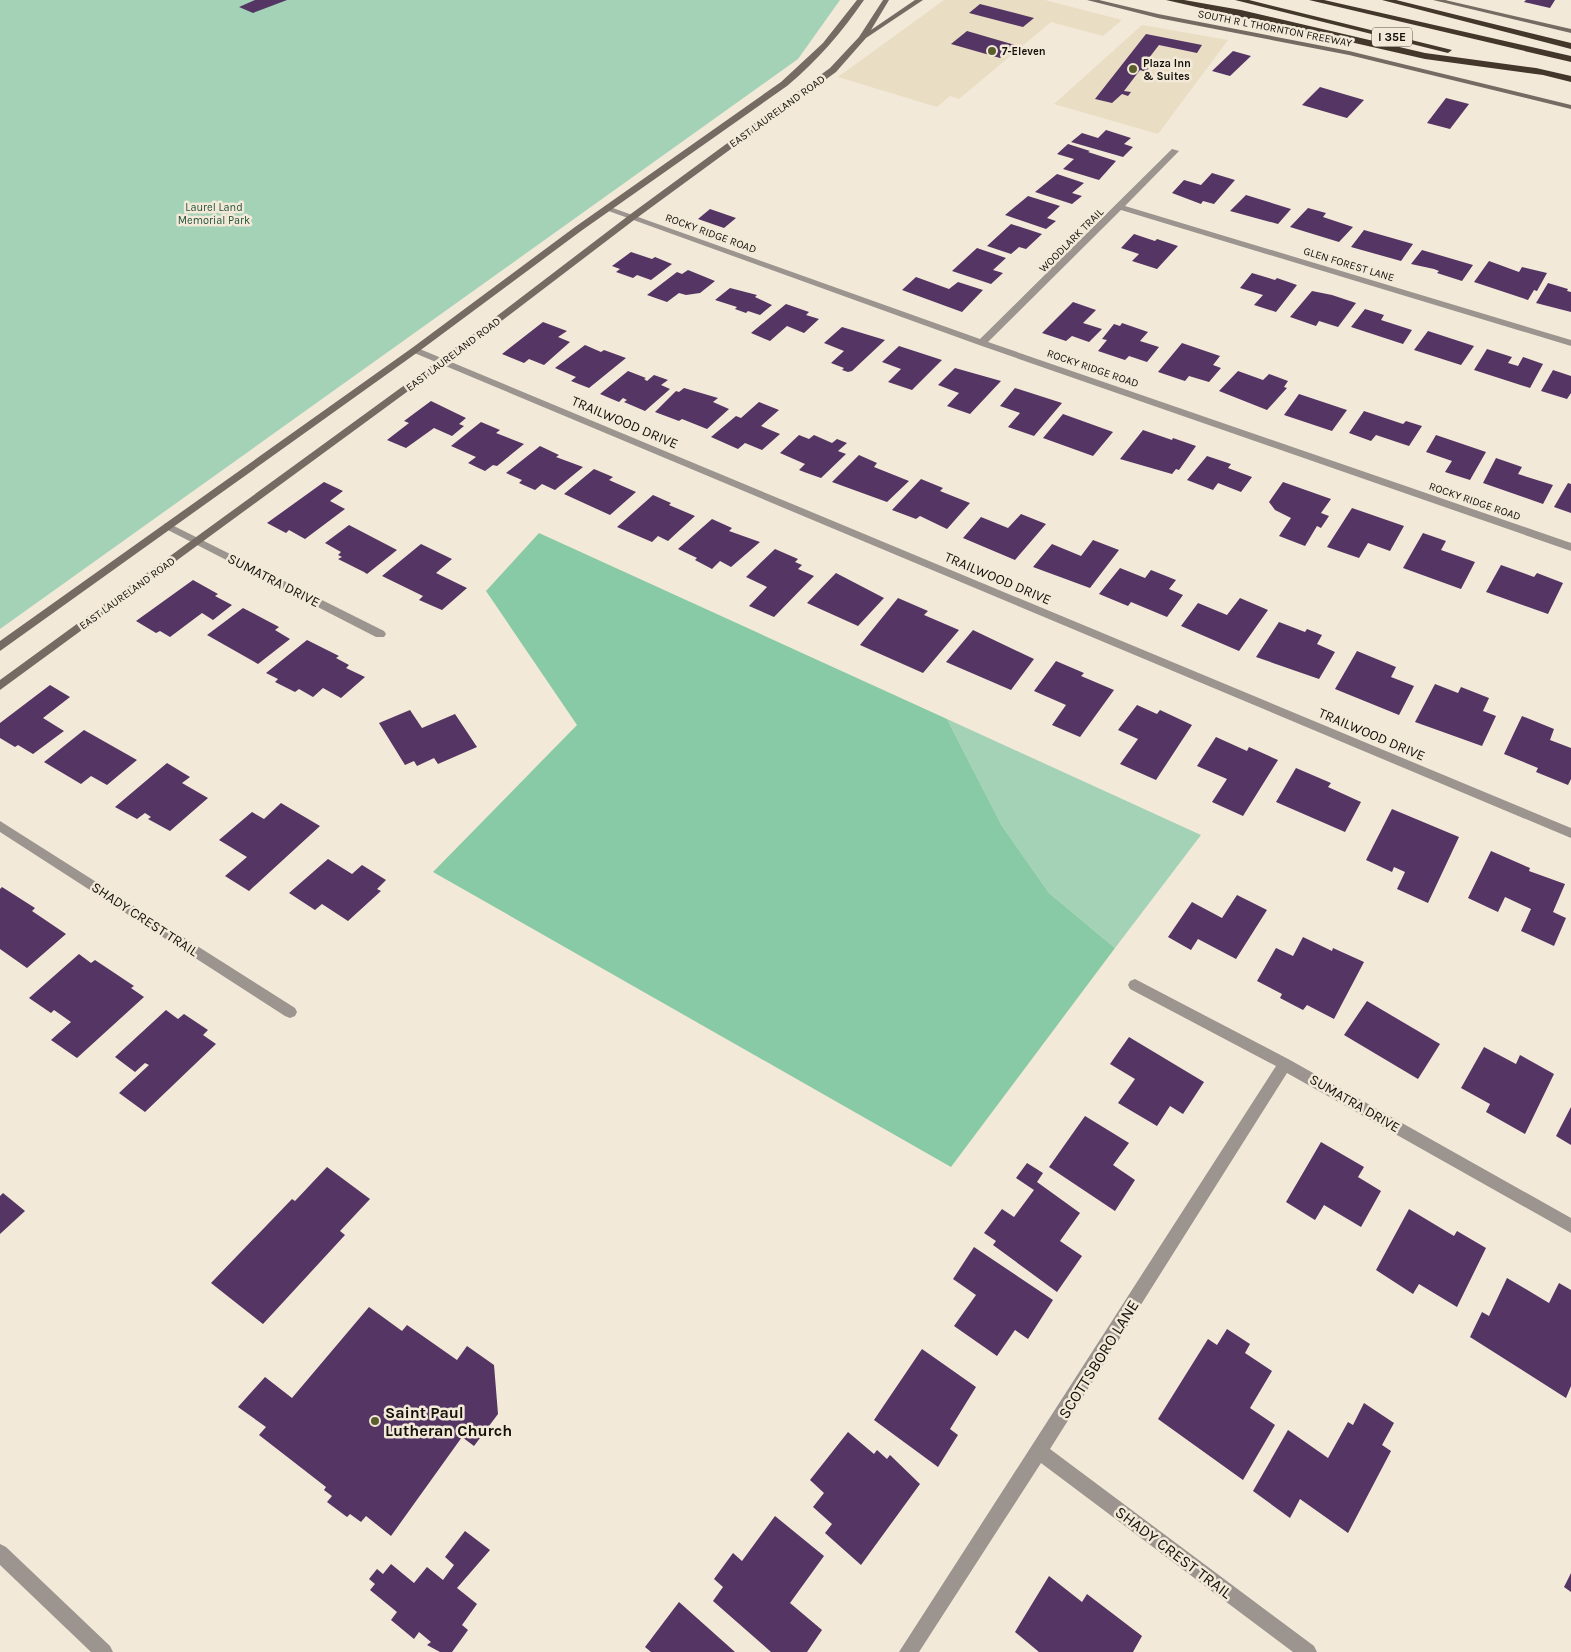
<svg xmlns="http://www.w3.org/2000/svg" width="1571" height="1652" font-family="Karla,sans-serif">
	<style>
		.built { fill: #e9ddc4 }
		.green { fill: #a3d2b7 }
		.forest { fill: #88caa5 }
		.building { fill: #543564 }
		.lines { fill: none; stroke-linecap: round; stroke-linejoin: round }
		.minor { fill: #9b948f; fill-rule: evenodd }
		.tertiary { fill: #9b948f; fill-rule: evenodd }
		.secondary { fill: #756b63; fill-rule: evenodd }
		.motorway { fill: #43372c; fill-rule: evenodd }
		.poi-dot { fill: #595e2c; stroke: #f3e9d8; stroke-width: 2 }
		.labels { text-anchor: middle; stroke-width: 5; stroke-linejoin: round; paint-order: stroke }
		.far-street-label { font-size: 11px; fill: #14110b; stroke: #f3e9d8 }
		.far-poi-label { font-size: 11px; font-weight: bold; fill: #14110b; stroke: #f3e9d8; text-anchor: start }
		.far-park-label { font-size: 11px; fill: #1f5138; stroke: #f3e9d8 }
		.shield { fill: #f3e9d8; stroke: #575248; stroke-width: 1 }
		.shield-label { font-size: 12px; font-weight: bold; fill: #14110b }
		.street-label { font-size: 14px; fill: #14110b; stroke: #f3e9d8 }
		.near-street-label { font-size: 16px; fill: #14110b; stroke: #f3e9d8 }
		.near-poi-label { font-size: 16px; font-weight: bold; fill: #14110b; stroke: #f3e9d8; text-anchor: start }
	</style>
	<rect width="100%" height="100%" fill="#f3e9d8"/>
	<g class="built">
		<path d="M944,0H1045L1122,20L1103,36L1051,22L959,99L950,96L937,107L838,77Z"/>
		<path d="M1142,25L1228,40L1158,134L1054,104Z"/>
	</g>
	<g class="green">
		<path d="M0,0H840L798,59L0,629Z"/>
		<path d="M947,719L1201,835L1115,948L1049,893L1002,826Z"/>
	</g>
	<path class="forest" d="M539,533L947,719L1002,826L1049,893L1115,948L951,1167L433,872L577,725L486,591Z"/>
	<g class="building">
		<path d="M255,0H287L253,13L239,7Z"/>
		<path d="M1526,0H1555L1550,8L1524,2Z"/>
		<path d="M980,4L1034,18L1023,27L969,13Z"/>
		<path d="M967,31L1015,45L1000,58L951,44Z"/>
		<path d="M1146,34L1202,45L1197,53L1159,45L1142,67L1149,68L1146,72L1140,70L1124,91L1131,92L1128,96L1122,94L1112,103L1095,99Z"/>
		<path d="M1233,51L1251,56L1230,76L1212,71Z"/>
		<path d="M1320,87L1364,100L1347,118L1302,105Z"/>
		<path d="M1446,98L1469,104L1450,129L1427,123Z"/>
		<path d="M1106,130L1131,138L1124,144L1133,147L1123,157L1071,142L1082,133L1098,138Z"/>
		<path d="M1068,144L1090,151L1088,152L1116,161L1099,180L1063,169L1074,159L1057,154Z"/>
		<path d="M1212,173L1235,180L1214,204L1203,201L1201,204L1172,193L1184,180L1201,185Z"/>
		<path d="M1057,174L1084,183L1072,193L1082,196L1072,204L1035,192Z"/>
		<path d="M1246,195L1291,209L1278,224L1230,211Z"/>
		<path d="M1028,196L1060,206L1047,218L1056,221L1046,229L1005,215Z"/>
		<path d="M1308,208L1326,213L1323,217L1353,227L1339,242L1290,227Z"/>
		<path d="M710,209L736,218L724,228L698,219Z"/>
		<path d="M1011,224L1042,234L1026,249L1019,247L1011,254L987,246Z"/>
		<path d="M1364,230L1413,244L1401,261L1351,247Z"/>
		<path d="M1134,234L1155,241L1157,239L1178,246L1157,269L1132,261L1139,254L1121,248Z"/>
		<path d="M977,248L1006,258L993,270L1003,273L991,284L952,271Z"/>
		<path d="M1422,250L1473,265L1462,281L1437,273L1439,271L1434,269L1411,264Z"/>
		<path d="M631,252L652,259L655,257L672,264L651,280L637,275L633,278L616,272L620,269L612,266Z"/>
		<path d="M1489,261L1519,272L1522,267L1547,273L1537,291L1534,290L1528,300L1474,282Z"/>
		<path d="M688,270L715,281L700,293L686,295L679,293L667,302L647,295L677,272L682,274Z"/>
		<path d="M1252,273L1275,280L1277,278L1297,285L1276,312L1254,305L1263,295L1240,288Z"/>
		<path d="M916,277L949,289L958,282L983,290L962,312L902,290Z"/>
		<path d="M1548,283L1568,289L1567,291L1571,292V312L1536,303Z"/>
		<path d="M730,288L757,295L755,297L772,305L760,315L748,311L746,313L735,309L737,307L715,300Z"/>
		<path d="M1312,291L1332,295L1356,303L1338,327L1319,321L1316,326L1290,317Z"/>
		<path d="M1073,302L1096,310L1083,323L1102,329L1089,342L1072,336L1066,341L1042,333Z"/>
		<path d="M786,304L809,312L806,315L819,319L804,333L787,326L770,341L751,333Z"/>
		<path d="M1365,309L1384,315L1381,320L1412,330L1403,344L1351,327Z"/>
		<path d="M543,322L567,331L558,337L570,342L544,365L529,359L524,363L502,354Z"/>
		<path d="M1122,323L1148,332L1140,341L1159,347L1147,362L1129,356L1125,360L1098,351L1107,340L1102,339L1114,324L1120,326Z"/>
		<path d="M842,327L885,340L852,371L848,372L842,370L844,368L831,363L844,351L824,343Z"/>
		<path d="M1428,331L1474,346L1461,365L1414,350Z"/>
		<path d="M1182,343L1220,356L1213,365L1221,368L1209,382L1189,376L1185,381L1158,372Z"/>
		<path d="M585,345L601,352L604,350L626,358L589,388L571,381L576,377L555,368Z"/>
		<path d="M899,346L942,360L912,390L888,382L901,369L882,362Z"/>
		<path d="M1487,349L1512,357L1508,363L1518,366L1523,357L1543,364L1530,388L1474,370Z"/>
		<path d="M955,368L1001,381L970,414L947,406L959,393L938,385Z"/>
		<path d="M1553,370L1571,376V393L1567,399L1541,391Z"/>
		<path d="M628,371L646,378L644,379L647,381L654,375L668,380L661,385L670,389L645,411L624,402L627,400L623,398L619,402L600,394Z"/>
		<path d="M1238,371L1263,380L1269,374L1288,381L1284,387L1287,388L1267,410L1219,391Z"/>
		<path d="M684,388L718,398L713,402L729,409L707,429L682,419L679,421L655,412L676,391L679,392Z"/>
		<path d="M1015,388L1062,403L1034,436L1008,427L1020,413L1000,406Z"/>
		<path d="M1299,394L1347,410L1332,431L1284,415Z"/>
		<path d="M431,401L466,418L459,424L464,426L452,436L434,428L406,448L387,440L409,423L404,421Z"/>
		<path d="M759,402L779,410L761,426L780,434L762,450L745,443L738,449L711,437L736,416L741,418Z"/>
		<path d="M1364,411L1403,424L1406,421L1422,426L1409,446L1376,435L1371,441L1349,433Z"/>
		<path d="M1063,414L1113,432L1093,456L1043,438Z"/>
		<path d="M481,422L500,430L496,433L524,444L497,466L493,465L485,471L468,463L476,457L451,446Z"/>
		<path d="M1143,430L1172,440L1173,438L1196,446L1179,470L1176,469L1172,474L1120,459Z"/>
		<path d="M799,435L809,439L814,435L832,443L837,439L847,443L838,451L846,454L821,478L804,472L799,470L805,464L780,453Z"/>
		<path d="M1436,435L1486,452L1470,480L1445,472L1452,461L1426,452Z"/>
		<path d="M540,446L559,455L556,457L583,467L555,490L542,484L535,490L519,483L522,480L506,473Z"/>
		<path d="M859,455L877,463L874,467L909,481L887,502L832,482Z"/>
		<path d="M1207,456L1231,464L1228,468L1252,477L1241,492L1218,483L1213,490L1187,480Z"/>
		<path d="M1496,458L1522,467L1518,474L1553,485L1543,504L1483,483Z"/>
		<path d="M594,469L613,477L609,480L636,492L610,515L564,494Z"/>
		<path d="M921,479L943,488L940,491L970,503L947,529L920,516L916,519L892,510Z"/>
		<path d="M324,482L343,491L330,501L345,509L305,539L289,530L286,533L267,523Z"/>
		<path d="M1283,482L1331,499L1321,513L1329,516L1321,528L1317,526L1305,546L1279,536L1291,518L1275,510L1269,502Z"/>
		<path d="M1568,483L1571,484V513L1554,507Z"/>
		<path d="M653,495L671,503L669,505L695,516L668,541L658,536L652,542L617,527Z"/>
		<path d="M1352,508L1404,526L1390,551L1368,543L1359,558L1327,547Z"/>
		<path d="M1021,514L1046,524L1015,560L963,538L981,517L1008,528Z"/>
		<path d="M712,519L732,528L729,531L760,542L731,567L720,561L712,569L695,560L697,558L678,549Z"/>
		<path d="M349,525L397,550L367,574L364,572L338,559L342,557L338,555L341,552L325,543Z"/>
		<path d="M1423,533L1446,541L1441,550L1475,562L1461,589L1403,568Z"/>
		<path d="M1093,540L1119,550L1090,588L1033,567L1052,544L1081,556Z"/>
		<path d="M421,544L452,559L436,573L467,588L442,610L419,600L423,596L382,576Z"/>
		<path d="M775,549L798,559L795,562L802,565L798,569L814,576L774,617L749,606L767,587L746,577Z"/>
		<path d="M1501,565L1534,577L1537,573L1563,583L1548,614L1486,592Z"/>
		<path d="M1120,568L1145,578L1151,570L1176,580L1169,589L1183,595L1167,617L1131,602L1128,606L1099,594Z"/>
		<path d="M836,573L884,598L858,626L807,603Z"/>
		<path d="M193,580L218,594L215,596L232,605L213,620L202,613L170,637L160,631L156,633L136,621Z"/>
		<path d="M898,598L928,611L924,615L959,630L923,673L860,645Z"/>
		<path d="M1240,598L1268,610L1239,651L1181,626L1198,603L1227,615Z"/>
		<path d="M243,608L279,627L275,630L290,639L258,664L207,635Z"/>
		<path d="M1279,622L1305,632L1307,629L1322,635L1317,644L1335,652L1319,679L1256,657Z"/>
		<path d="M973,630L1034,659L1011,690L946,662Z"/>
		<path d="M307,640L339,656L336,658L349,665L346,668L365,677L341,698L323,688L313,697L299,689L295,692L275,682L278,679L266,673Z"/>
		<path d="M1357,651L1396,667L1391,677L1414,686L1399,715L1335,689Z"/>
		<path d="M1056,661L1084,673L1081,676L1114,690L1080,737L1052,725L1066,705L1034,691Z"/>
		<path d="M1435,684L1458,693L1461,687L1489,698L1483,711L1496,716L1482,746L1415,722Z"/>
		<path d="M50,685L70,697L43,718L64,731L33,754L18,745L15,747L0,738V723Z"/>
		<path d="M1137,705L1157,714L1160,710L1192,725L1156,780L1120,764L1138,739L1118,730Z"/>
		<path d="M410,710L422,728L455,714L477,747L438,764L434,758L417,766L414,761L405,765L379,723Z"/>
		<path d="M1522,716L1554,729L1550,740L1571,748V779L1568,785L1536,772L1538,768L1504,754Z"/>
		<path d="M84,730L137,760L107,785L91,776L81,784L44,762Z"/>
		<path d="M1216,737L1247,751L1249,747L1278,760L1243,816L1212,802L1227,779L1197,766Z"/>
		<path d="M167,763L190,777L182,783L208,798L170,831L148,819L151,817L145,813L137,819L115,807Z"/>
		<path d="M1296,768L1331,783L1328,787L1361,802L1345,832L1276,802Z"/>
		<path d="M281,803L320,826L249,891L225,876L247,857L219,840L252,812L264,819Z"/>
		<path d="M1392,809L1459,837L1428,903L1397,889L1405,872L1394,867L1392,872L1366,860Z"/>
		<path d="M1491,851L1530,868L1529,871L1565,884L1553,912L1566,918L1554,946L1521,931L1531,909L1505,897L1498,912L1468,898Z"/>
		<path d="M328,859L352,874L362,865L386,880L377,889L381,891L348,921L322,904L315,910L289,893Z"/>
		<path d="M2,887L35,908L32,911L66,934L27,968L0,949V889Z"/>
		<path d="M1237,895L1267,910L1236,959L1198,939L1191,950L1168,937L1192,902L1222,918Z"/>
		<path d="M1303,937L1332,951L1333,948L1364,962L1334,1019L1307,1005L1303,1010L1280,998L1282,994L1257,981L1276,948L1293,956Z"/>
		<path d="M79,954L91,963L95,960L134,986L131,988L144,997L77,1058L51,1040L71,1022L54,1010L51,1013L29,998Z"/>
		<path d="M1367,1001L1440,1044L1418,1079L1344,1035Z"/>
		<path d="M166,1010L178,1019L184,1014L208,1030L203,1035L216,1044L145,1112L119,1093L149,1065L145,1063L135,1072L115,1057Z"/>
		<path d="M1129,1037L1204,1082L1183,1114L1170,1106L1157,1126L1118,1103L1135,1079L1110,1064Z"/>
		<path d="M1484,1047L1516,1064L1520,1055L1554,1074L1525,1134L1486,1112L1490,1104L1461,1088Z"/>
		<path d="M1571,1107V1145L1556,1136Z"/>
		<path d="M1085,1116L1129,1143L1113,1165L1135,1180L1115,1211L1049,1167Z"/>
		<path d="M1321,1142L1364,1167L1358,1177L1381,1191L1361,1227L1324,1205L1315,1220L1286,1202Z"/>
		<path d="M1027,1163L1043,1173L1037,1182L1080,1213L1060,1241L1082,1256L1057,1292L993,1245L996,1241L984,1233L1002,1209L1014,1217L1034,1190L1016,1178Z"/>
		<path d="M327,1167L370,1199L340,1231L345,1235L263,1324L211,1283L292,1199L295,1201Z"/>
		<path d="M3,1193L25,1211L0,1234V1196Z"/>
		<path d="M1409,1209L1454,1236L1457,1231L1486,1248L1457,1307L1419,1284L1413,1294L1376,1270Z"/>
		<path d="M974,1247L1053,1300L1028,1339L1015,1330L997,1356L954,1326L976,1295L953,1279Z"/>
		<path d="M1507,1278L1549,1303L1559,1283L1571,1290V1386L1566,1398L1470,1337L1482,1312L1489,1316Z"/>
		<path d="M369,1307L402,1331L407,1325L457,1360L467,1346L494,1365L498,1414L474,1446L462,1437L391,1536L366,1516L361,1522L350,1514L347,1517L327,1502L332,1496L324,1490L326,1487L259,1435L266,1427L238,1407L265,1377L292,1398Z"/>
		<path d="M1227,1329L1250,1344L1245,1353L1272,1371L1250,1408L1275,1425L1243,1480L1158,1419L1208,1339L1217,1345Z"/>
		<path d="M922,1349L976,1387L950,1429L958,1435L938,1467L874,1420Z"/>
		<path d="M1364,1403L1394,1423L1382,1445L1391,1451L1348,1533L1300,1499L1290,1518L1253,1491L1288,1430L1328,1458L1348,1422L1353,1425Z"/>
		<path d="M848,1432L874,1454L877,1450L887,1459L890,1455L920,1484L861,1565L825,1533L832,1524L813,1507L824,1493L810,1480Z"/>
		<path d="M775,1516L824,1556L790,1603L822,1630L807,1652H771L713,1601L723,1587L714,1579L733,1553L742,1561Z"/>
		<path d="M465,1531L490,1550L457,1588L477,1604L462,1625L468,1630L452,1652H440L427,1645L431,1642L419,1632L414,1639L391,1620L397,1612L370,1590L375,1584L369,1579L377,1569L383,1574L391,1564L414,1583L427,1567L443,1580L454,1565L445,1557Z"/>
		<path d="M1571,1573V1592L1564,1587Z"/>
		<path d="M1049,1576L1082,1602L1087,1594L1142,1636L1133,1652H1039L1015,1632Z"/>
		<path d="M679,1602L735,1652H651L645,1647Z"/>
	</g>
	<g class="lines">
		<g class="minor">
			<path d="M1172,149L1179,151L1125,206L1571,340V346L1121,210L988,342L1571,543V551L979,345L603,209L610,207L980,339Z"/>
			<path d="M415,347L1571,828V838L412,352V348Z"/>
			<path d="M168,523L384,631L386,634L384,637H376L164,528V524Z"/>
			<path d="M0,821L295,1008L297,1012L295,1016L290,1018L285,1016L0,832Z"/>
			<path d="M1135,979L1290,1060L1571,1218V1233L1287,1073L1050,1449L1314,1646L1317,1652H1293L1041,1463L919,1652H899L1276,1066L1130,989L1128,985L1130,981Z"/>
		</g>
		<path class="tertiary" d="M0,1544L6,1547L110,1646L113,1652H91L0,1565Z"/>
		<g class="secondary">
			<path d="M857,0H864C842,32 817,61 787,86L581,231L418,352L0,651V641L412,348L575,227L781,82L823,43Z"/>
			<path d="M883,0H889L871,30L915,0H923L866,38L836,72L634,220L445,364L0,690V680L439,360L628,216L830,68L859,37Z"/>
			<path d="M1087,0H1099L1158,14L1349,51L1571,105V109L1349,55L1158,18Z"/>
			<path d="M1433,0H1445L1571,29V33Z"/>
		</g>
		<g class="motorway">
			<path d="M1166,0H1184L1241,10L1425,53L1536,68L1571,76V82L1543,75L1425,59Z"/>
			<path d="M1235,0H1249L1452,50L1448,53Z"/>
			<path d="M1309,0H1324L1571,56V62Z"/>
			<path d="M1382,0H1396L1571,43V49Z"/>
		</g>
	</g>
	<g class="poi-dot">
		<circle cx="992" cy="51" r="5"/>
		<circle cx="1133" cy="69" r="5"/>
		<circle cx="375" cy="1421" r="5"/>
	</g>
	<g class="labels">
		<g class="far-street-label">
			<text transform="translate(1275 28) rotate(11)" y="4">SOUTH R L THORNTON FREEWAY</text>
			<text transform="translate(777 111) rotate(-36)" y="4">EAST LAURELAND ROAD</text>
			<text transform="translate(711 233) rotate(20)" y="4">ROCKY RIDGE ROAD</text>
			<text transform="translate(1071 240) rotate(-45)" y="4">WOODLARK TRAIL</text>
			<text transform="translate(1349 264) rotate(17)" y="4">GLEN FOREST LANE</text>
			<text transform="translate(453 354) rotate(-37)" y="4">EAST LAURELAND ROAD</text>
			<text transform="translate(1093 368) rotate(19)" y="4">ROCKY RIDGE ROAD</text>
			<text transform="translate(1475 501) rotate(19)" y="4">ROCKY RIDGE ROAD</text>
			<text transform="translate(127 593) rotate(-36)" y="4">EAST LAURELAND ROAD</text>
		</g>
		<g class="far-poi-label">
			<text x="1002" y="55">7-Eleven</text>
			<text x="1143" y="67">Plaza Inn<tspan x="1143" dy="13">&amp; Suites</tspan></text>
		</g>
		<g class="far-park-label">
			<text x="214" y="211">Laurel Land<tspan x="214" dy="13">Memorial Park</tspan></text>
		</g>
		<rect class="shield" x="1372" y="27.5" width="40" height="19" rx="4"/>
		<g class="shield-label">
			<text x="1392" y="41">I 35E</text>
		</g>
		<g class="street-label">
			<text transform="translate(625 422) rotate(23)" y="5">TRAILWOOD DRIVE</text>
			<text transform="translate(998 578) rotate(23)" y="5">TRAILWOOD DRIVE</text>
			<text transform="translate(274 580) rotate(27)" y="5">SUMATRA DRIVE</text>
			<text transform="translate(1372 734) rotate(23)" y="5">TRAILWOOD DRIVE</text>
			<text transform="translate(145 919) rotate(33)" y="5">SHADY CREST TRAIL</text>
			<text transform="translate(1355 1103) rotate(30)" y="5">SUMATRA DRIVE</text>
		</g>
		<g class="near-street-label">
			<text transform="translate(1098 1359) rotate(-58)" y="6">SCOTTSBORO LANE</text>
			<text transform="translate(1174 1552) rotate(37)" y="6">SHADY CREST TRAIL</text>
		</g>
		<g class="near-poi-label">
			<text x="385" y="1418">Saint Paul<tspan x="385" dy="18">Lutheran Church</tspan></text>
		</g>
	</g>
</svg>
